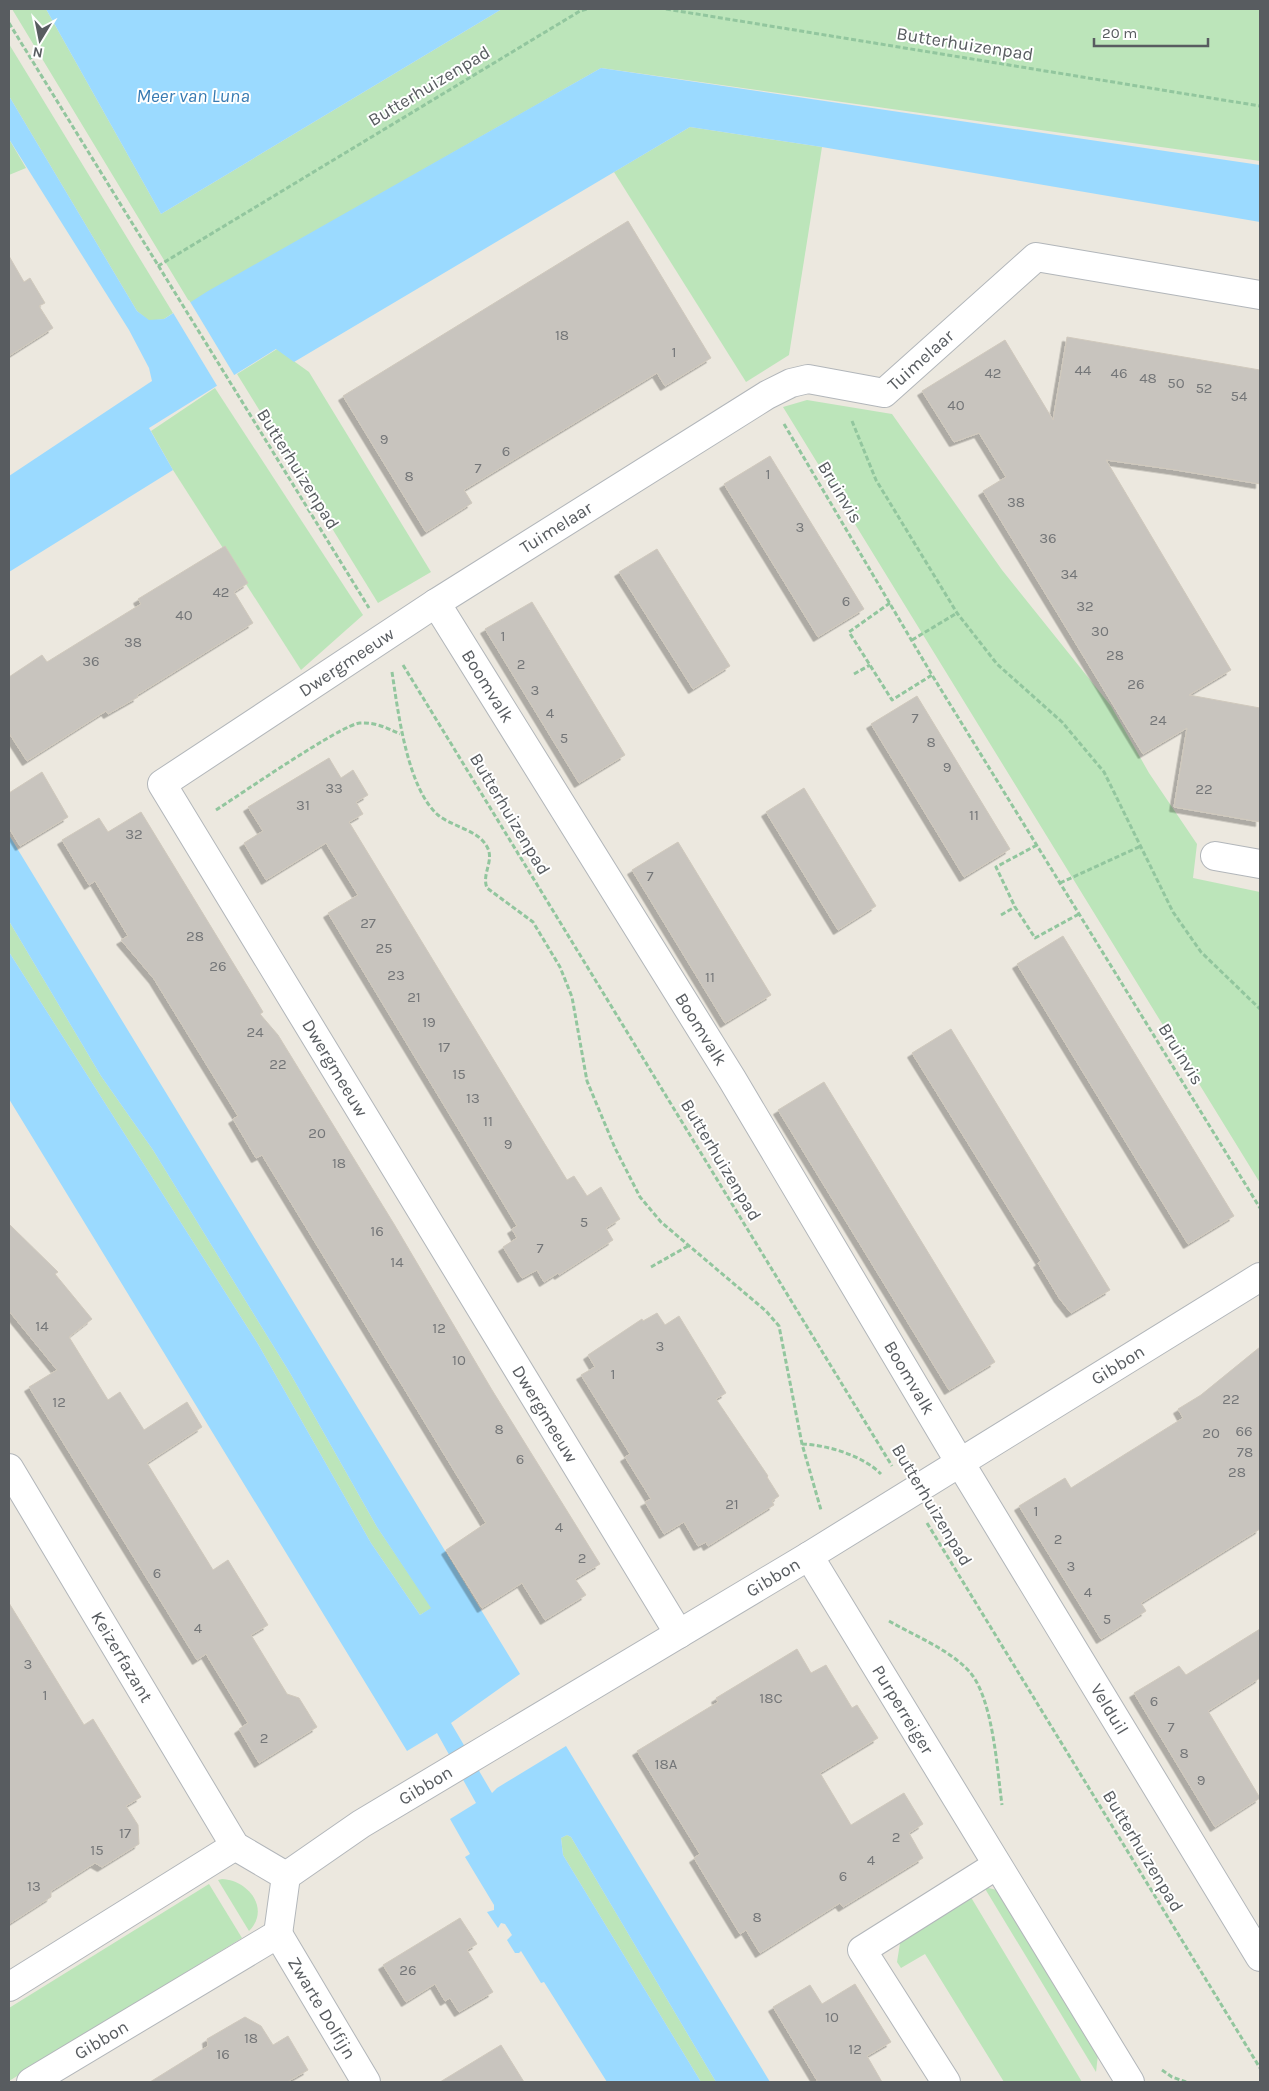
<svg xmlns="http://www.w3.org/2000/svg" width="1269" height="2091" font-family="Karla,sans-serif">
	<style>
		.green { fill: #bce5ba }
		.water { fill: #9bdaff }
		.pier { fill: #ece8df }
		.building { fill: #c8c4be; stroke: #d0c9bd; filter: url(#shadow) }
		.lines { fill: none; stroke-linecap: round; stroke-linejoin: round }
		.minor-casing { stroke: #b2b6ba; stroke-width: 30 }
		.path { stroke: #92c69e; stroke-width: 3; stroke-dasharray: 5 2.5; stroke-linecap: butt }
		.minor { stroke: #fff; stroke-width: 28 }
		.labels { text-anchor: middle; stroke-width: 4; stroke-linejoin: round; paint-order: stroke }
		.number-label { font-size: 15px; fill: #747678 }
		.street-label { font-size: 18px; fill: #585c60; stroke: #fff }
		.water-label { font-size: 19px; font-style: italic; fill: #387bb2; stroke: #fff }
	</style>
	<defs>
		<filter id="shadow"><feDropShadow dx="-4.5" dy="4.5" stdDeviation="0" flood-color="#0004"/></filter>
	</defs>
	<rect width="100%" height="100%" fill="#ece8df"/>
	<g class="green">
		<path d="M12,9H46L161,214L502,9H1260V161L601,68L190,303Z"/>
		<path d="M9,44L173,313L164,319L149,321L137,311L9,96Z"/>
		<path d="M690,127L822,147L789,355L746,382L614,172Z"/>
		<path d="M9,139L26,168L9,175Z"/>
		<path d="M277,349L309,372L431,572L378,603L237,374Z"/>
		<path d="M215,388L363,615L301,670L173,470L151,431Z"/>
		<path d="M807,400L892,414L1002,570L1111,706L1149,773L1197,844L1193,878L1260,892V1183L783,407Z"/>
		<path d="M9,921L101,1076L153,1150L290,1373L377,1527L432,1608L420,1615L371,1543L258,1344L9,952Z"/>
		<path d="M567,1835L571,1837L716,2082H701L563,1855L561,1838Z"/>
		<path d="M222,1879C248,1880 271,1909 249,1931L218,1880Z"/>
		<path d="M209,1884L242,1938L9,2081V2008Z"/>
		<path d="M984,1887L997,1890L1098,2055L1096,2072Z"/>
		<path d="M969,1894L1082,2082H1004L925,1954L901,1968L897,1962L901,1937Z"/>
	</g>
	<g class="water">
		<path d="M46,9H502L161,214Z"/>
		<path d="M601,68L1260,165V222L822,147L690,127L294,362L276,349L149,428L173,470L9,572V476L152,381L149,368L129,330L9,139V96L137,311L149,320L164,319L208,291Z"/>
		<path d="M9,835L520,1674L451,1723L492,1793L497,1788L566,1746L770,2082H716L571,1837L567,1835L561,1838L563,1855L701,2082H607L544,1982L541,1983L521,1951L519,1953H515L507,1940L512,1935L505,1924L501,1923L498,1928L487,1912L494,1910V1905L465,1857L470,1854L450,1819L476,1803L437,1733L407,1751L9,1099V952L258,1344L371,1543L420,1615L431,1608L377,1527L290,1373L153,1150L101,1076L9,921Z"/>
	</g>
	<path class="pier" d="M189,300L236,378L219,389L172,311Z"/>
	<g class="building">
		<path d="M628,221L711,358L665,386L657,373L464,490L472,503L426,532L343,396Z"/>
		<path d="M9,256L24,282L30,278L45,303L39,306L53,328L9,356Z"/>
		<path d="M1067,337L1260,370V484L1176,470L1106,460L1231,670L1189,695L1260,708V822L1174,807L1187,728L1143,754L983,491L1006,477L979,433L954,442L922,391L1005,340L1053,420Z"/>
		<path d="M770,456L864,609L818,637L724,484Z"/>
		<path d="M225,546L248,583L234,592L253,623L137,695L138,697L108,714L106,711L27,761L9,733V677L42,655L47,662L141,604L138,599Z"/>
		<path d="M657,549L730,666L693,689L619,572Z"/>
		<path d="M532,602L625,755L579,783L485,629Z"/>
		<path d="M917,696L1010,849L964,877L871,724Z"/>
		<path d="M329,758L341,778L353,770L368,795L356,802L363,814L349,822L543,1141L567,1180L574,1176L587,1196L601,1187L620,1219L606,1228L613,1240L559,1275L558,1273L544,1282L537,1270L522,1278L503,1247L517,1238L512,1229L517,1226L328,913L358,895L326,843L266,880L244,843L263,831L248,807Z"/>
		<path d="M42,772L68,817L20,846L9,828V793Z"/>
		<path d="M804,788L876,906L838,930L766,812Z"/>
		<path d="M141,812L263,1012L260,1014L278,1035L394,1224L492,1390L600,1564L575,1579L586,1595L545,1620L522,1583L482,1608L446,1550L486,1523L262,1155L256,1158L233,1119L238,1116L154,979L121,940L128,936L95,881L89,885L62,840L99,818L108,832Z"/>
		<path d="M678,842L771,995L725,1023L632,870Z"/>
		<path d="M1063,936L1234,1216L1188,1244L1017,964Z"/>
		<path d="M951,1029L1110,1290L1071,1313L1059,1298L1038,1263L1041,1261L912,1053Z"/>
		<path d="M824,1082L995,1362L949,1390L778,1110Z"/>
		<path d="M9,1224L58,1272L55,1274L92,1319L69,1337L108,1400L120,1392L144,1430L187,1402L202,1427L147,1463L213,1570L228,1560L268,1625L251,1635L287,1694L299,1698L317,1727L259,1763L239,1729L248,1723L206,1654L197,1660L29,1387L57,1370L9,1311Z"/>
		<path d="M657,1313L665,1325L679,1316L726,1393L716,1399L768,1476L767,1477L779,1496L772,1501L774,1505L708,1546L706,1542L698,1546L684,1522L664,1534L645,1502L651,1499L625,1457L630,1454L581,1375L595,1367L588,1355L642,1319L643,1321Z"/>
		<path d="M1260,1347V1529L1141,1603L1146,1611L1101,1639L1019,1506L1065,1478L1071,1488L1183,1418L1178,1409L1201,1395Z"/>
		<path d="M9,1603L84,1725L93,1719L141,1797L126,1806L138,1825L139,1844L102,1867L95,1863L51,1891V1897L9,1924Z"/>
		<path d="M1260,1629V1678L1208,1711L1260,1798L1215,1827L1134,1693L1179,1666L1186,1675Z"/>
		<path d="M797,1649L811,1673L826,1665L852,1708L857,1705L878,1738L820,1773L851,1825L904,1793L923,1824L909,1833L923,1858L843,1907L840,1903L760,1953L746,1930L740,1934L694,1858L700,1854L637,1751L718,1702L716,1698Z"/>
		<path d="M460,1918L477,1944L467,1950L493,1992L459,2012L450,1998L445,2001L435,1984L406,2002L383,1965Z"/>
		<path d="M855,1984L891,2042L867,2056L882,2082H818L773,2007L810,1985L822,2004Z"/>
		<path d="M245,2017L261,2026L273,2045L288,2036L308,2070L287,2082H150L208,2046L207,2039Z"/>
		<path d="M501,2045L524,2082H440Z"/>
	</g>
	<g class="lines">
		<defs>
			<g id="minor">
				<path id="s1" d="M436,603L732,1079L959,1461L1260,1957"/>
				<path d="M1215,856L1260,864"/>
				<path id="s2" d="M9,1468L235,1846L286,1876"/>
				<path id="s3" d="M809,1556L1130,2082"/>
				<path id="s4" d="M679,1634L162,784L436,603L767,395L791,383L808,379L884,393L1036,257L1260,295"/>
				<path id="s5" d="M278,1934L286,1876L361,1824L809,1556L1260,1277"/>
				<path id="s6" d="M278,1934L366,2082"/>
				<path d="M9,1987L235,1846"/>
				<path id="s7" d="M31,2082L278,1934"/>
				<path d="M946,2082L862,1950L997,1865"/>
			</g>
		</defs>
		<use href="#minor" class="minor-casing"/>
		<g class="path">
			<path d="M666,9L1260,106"/>
			<path d="M9,23L369,608"/>
			<path d="M158,266L580,11L587,9"/>
			<path d="M852,421L876,480L957,613L997,664L1062,722L1104,772L1173,912L1201,952L1260,1009"/>
			<path d="M784,424L932,675L1260,1208"/>
			<path d="M890,603L849,632L892,700L932,675"/>
			<path d="M912,640L957,613"/>
			<path d="M403,665L892,1466"/>
			<path d="M392,672C398,711 407,788 438,815C451,826 477,830 486,845C496,860 481,873 487,888L533,922L560,967L572,997L587,1081L615,1148L640,1197L661,1222L766,1311L779,1326L802,1444L821,1510"/>
			<path d="M854,674L870,665"/>
			<path d="M216,810C238,796 342,724 360,723C375,722 387,728 400,734"/>
			<path d="M1037,845L996,867L1015,907L1035,938L1079,914"/>
			<path d="M1060,883L1141,846"/>
			<path d="M1001,915L1015,907"/>
			<path d="M651,1267L688,1246"/>
			<path d="M802,1444C827,1445 862,1455 881,1474"/>
			<path d="M927,1523L1260,2068"/>
			<path d="M889,1621C915,1636 946,1648 967,1669C993,1694 997,1769 1002,1805"/>
			<path d="M1162,2070L1172,2077L1186,2082"/>
		</g>
		<use href="#minor" class="minor"/>
	</g>
	<g class="labels">
		<g class="number-label">
			<text x="562" y="340">18</text>
			<text x="674" y="357">1</text>
			<text x="1083" y="375">44</text>
			<text x="993" y="378">42</text>
			<text x="1119" y="378">46</text>
			<text x="1148" y="383">48</text>
			<text x="1176" y="388">50</text>
			<text x="1204" y="393">52</text>
			<text x="1239" y="401">54</text>
			<text x="956" y="410">40</text>
			<text x="384" y="444">9</text>
			<text x="506" y="456">6</text>
			<text x="478" y="473">7</text>
			<text x="768" y="479">1</text>
			<text x="409" y="481">8</text>
			<text x="1016" y="507">38</text>
			<text x="800" y="532">3</text>
			<text x="1048" y="543">36</text>
			<text x="1069" y="579">34</text>
			<text x="221" y="597">42</text>
			<text x="846" y="606">6</text>
			<text x="1085" y="611">32</text>
			<text x="184" y="620">40</text>
			<text x="1100" y="636">30</text>
			<text x="503" y="641">1</text>
			<text x="133" y="647">38</text>
			<text x="1115" y="660">28</text>
			<text x="91" y="666">36</text>
			<text x="521" y="669">2</text>
			<text x="1136" y="689">26</text>
			<text x="535" y="695">3</text>
			<text x="550" y="718">4</text>
			<text x="915" y="723">7</text>
			<text x="1158" y="725">24</text>
			<text x="564" y="743">5</text>
			<text x="931" y="747">8</text>
			<text x="947" y="772">9</text>
			<text x="334" y="793">33</text>
			<text x="1204" y="794">22</text>
			<text x="303" y="810">31</text>
			<text x="974" y="820">11</text>
			<text x="134" y="839">32</text>
			<text x="650" y="881">7</text>
			<text x="368" y="928">27</text>
			<text x="195" y="941">28</text>
			<text x="384" y="953">25</text>
			<text x="218" y="971">26</text>
			<text x="396" y="980">23</text>
			<text x="710" y="982">11</text>
			<text x="414" y="1002">21</text>
			<text x="429" y="1027">19</text>
			<text x="255" y="1037">24</text>
			<text x="444" y="1052">17</text>
			<text x="278" y="1069">22</text>
			<text x="459" y="1079">15</text>
			<text x="473" y="1103">13</text>
			<text x="488" y="1126">11</text>
			<text x="317" y="1138">20</text>
			<text x="508" y="1149">9</text>
			<text x="339" y="1168">18</text>
			<text x="584" y="1227">5</text>
			<text x="377" y="1236">16</text>
			<text x="540" y="1253">7</text>
			<text x="397" y="1267">14</text>
			<text x="42" y="1331">14</text>
			<text x="439" y="1333">12</text>
			<text x="660" y="1351">3</text>
			<text x="459" y="1365">10</text>
			<text x="613" y="1379">1</text>
			<text x="1231" y="1404">22</text>
			<text x="59" y="1407">12</text>
			<text x="499" y="1434">8</text>
			<text x="1244" y="1436">66</text>
			<text x="1211" y="1438">20</text>
			<text x="1245" y="1457">78</text>
			<text x="520" y="1464">6</text>
			<text x="1237" y="1477">28</text>
			<text x="732" y="1509">21</text>
			<text x="1036" y="1516">1</text>
			<text x="559" y="1532">4</text>
			<text x="1058" y="1544">2</text>
			<text x="582" y="1563">2</text>
			<text x="1071" y="1571">3</text>
			<text x="157" y="1578">6</text>
			<text x="1088" y="1597">4</text>
			<text x="1107" y="1624">5</text>
			<text x="198" y="1633">4</text>
			<text x="28" y="1669">3</text>
			<text x="45" y="1700">1</text>
			<text x="771" y="1703">18C</text>
			<text x="1154" y="1706">6</text>
			<text x="1171" y="1732">7</text>
			<text x="264" y="1743">2</text>
			<text x="1184" y="1758">8</text>
			<text x="666" y="1769">18A</text>
			<text x="1201" y="1785">9</text>
			<text x="125" y="1838">17</text>
			<text x="896" y="1842">2</text>
			<text x="97" y="1855">15</text>
			<text x="871" y="1865">4</text>
			<text x="843" y="1881">6</text>
			<text x="34" y="1891">13</text>
			<text x="757" y="1922">8</text>
			<text x="408" y="1975">26</text>
			<text x="832" y="2022">10</text>
			<text x="251" y="2043">18</text>
			<text x="855" y="2054">12</text>
			<text x="223" y="2059">16</text>
		</g>
		<g class="street-label">
			<text transform="translate(965 44) rotate(9)" y="6">Butterhuizenpad</text>
			<text transform="translate(429 86) rotate(-31)" y="6">Butterhuizenpad</text>
			<text dy="6" stroke="none"><textPath href="#s4" startOffset="1885">Tuimelaar</textPath></text>
			<text transform="translate(298 469) rotate(58)" y="6">Butterhuizenpad</text>
			<text transform="translate(840 492) rotate(59)" y="6">Bruinvis</text>
			<text dy="6" stroke="none"><textPath href="#s4" startOffset="1465">Tuimelaar</textPath></text>
			<text dy="6" stroke="none"><textPath href="#s4" startOffset="1216">Dwergmeeuw</textPath></text>
			<text dy="6" stroke="none"><textPath href="#s1" startOffset="98">Boomvalk</textPath></text>
			<text transform="translate(510 814) rotate(59)" y="6">Butterhuizenpad</text>
			<text dy="6" stroke="none"><textPath href="#s1" startOffset="502">Boomvalk</textPath></text>
			<text transform="translate(1181 1054) rotate(58)" y="6">Bruinvis</text>
			<text transform="translate(335 1068) rotate(59)" y="6">Dwergmeeuw</text>
			<text transform="translate(721 1160) rotate(59)" y="6">Butterhuizenpad</text>
			<text dy="6" stroke="none"><textPath href="#s5" startOffset="1035">Gibbon</textPath></text>
			<text dy="6" stroke="none"><textPath href="#s1" startOffset="908">Boomvalk</textPath></text>
			<text transform="translate(545 1414) rotate(59)" y="6">Dwergmeeuw</text>
			<text transform="translate(932 1505) rotate(59)" y="6">Butterhuizenpad</text>
			<text dy="6" stroke="none"><textPath href="#s5" startOffset="630">Gibbon</textPath></text>
			<text dy="6" stroke="none"><textPath href="#s2" startOffset="220">Keizerfazant</textPath></text>
			<text dy="6" stroke="none"><textPath href="#s1" startOffset="1295">Velduil</textPath></text>
			<text dy="6" stroke="none"><textPath href="#s3" startOffset="180">Purperreiger</textPath></text>
			<text dy="6" stroke="none"><textPath href="#s5" startOffset="225">Gibbon</textPath></text>
			<text transform="translate(1143 1851) rotate(59)" y="6">Butterhuizenpad</text>
			<text dy="6" stroke="none"><textPath href="#s6" startOffset="86">Zwarte Dolfijn</textPath></text>
			<text dy="6" stroke="none"><textPath href="#s7" startOffset="82">Gibbon</textPath></text>
		</g>
		<g class="water-label">
			<text x="193" y="102">Meer van Luna</text>
		</g>
	</g>
	<rect width="1269" height="2091" fill="none" stroke="#585c60" stroke-width="20"/>
	<g transform="translate(40 40) rotate(190)" stroke="#ffffff" stroke-width="4" paint-order="stroke">
	<path d="M0-4L9 19L0 12L-9 19Z" fill="#585c60"/>
	<text y="-8" font-size="14" font-weight="bold" text-anchor="middle" fill="#585c60">N</text>
	</g>
	<path d="M1094 38v8h114v-8" fill="none" stroke="#585c60" stroke-width="2.5"/>
	<text x="1102" y="38" font-size="15" fill="#585c60" stroke="#ffffff" stroke-width="4" paint-order="stroke">20 m</text>
</svg>
